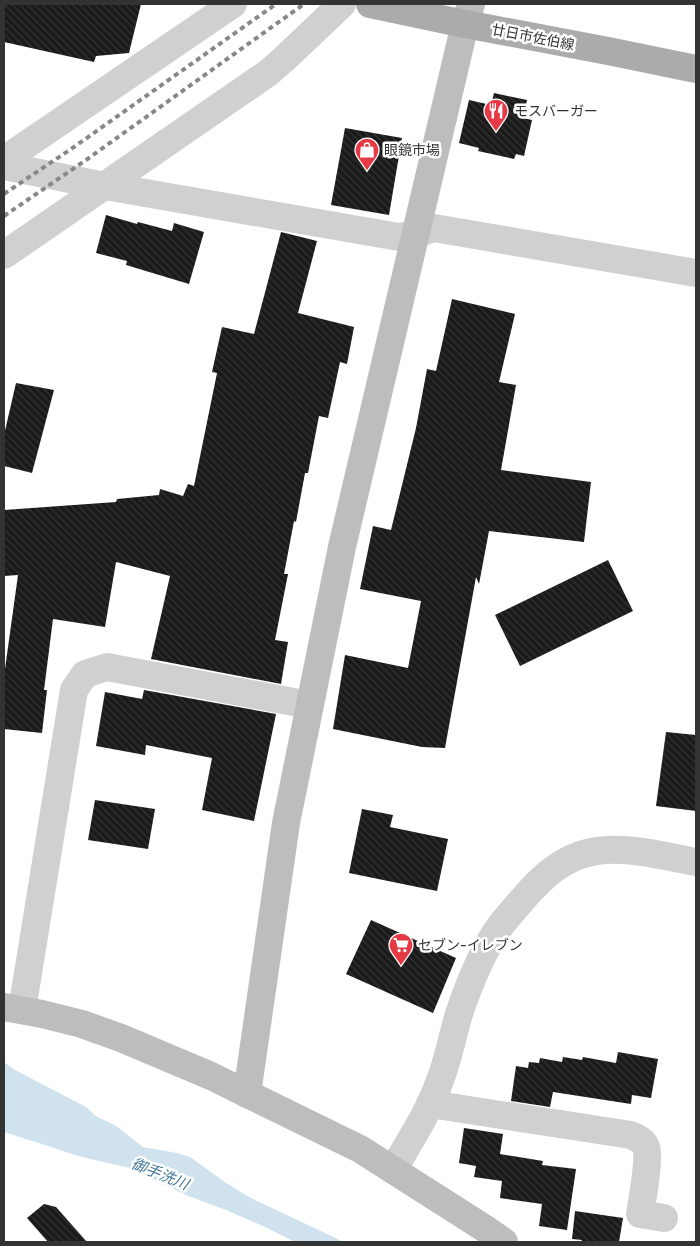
<svg xmlns="http://www.w3.org/2000/svg" width="700" height="1246" font-family="Rubik,'Noto Sans JP',sans-serif">
	<style>
		.water { fill: #cfe2ee }
		.building { fill: url(#building-back-hatch) }
		.lines { fill: none; stroke-linecap: round; stroke-linejoin: round }
		.street { stroke: #d0d0d0; stroke-width: 28 }
		.secondary { stroke: #bdbdbd; stroke-width: 28 }
		.primary { stroke: #ababab; stroke-width: 28 }
		.rail { stroke: #888; stroke-width: 4; stroke-dasharray: 5 4; stroke-linecap: butt }
		.labels { text-anchor: middle; stroke-width: 5; stroke-linejoin: round; paint-order: stroke }
		.street-label { font-size: 14px; fill: #333; stroke: #fff }
		.poi-label { font-size: 14px; fill: #333; stroke: #fff; text-anchor: start }
		.water-label { font-size: 15px; font-style: italic; fill: #3f7597; stroke: #fff }
	</style>
	<defs>
		<pattern id="building-back-hatch" width="6" height="6" patternUnits="userSpaceOnUse" patternTransform="scale(1.25)"><rect width="6" height="6" fill="#1a1a1a"/><path d="M-1 5l2 2M0 0l6 6M5-1l2 2" fill="none" stroke="#333"/></pattern>
	</defs>
	<rect width="100%" height="100%" fill="#fff"/>
	<path class="water" d="M4,1062L15,1070L86,1107L96,1116L116,1126L143,1147L177,1153L190,1157L226,1183L251,1198L344,1242H295L263,1226L226,1210L186,1195L130,1168L82,1157L4,1132Z"/>
	<g class="building">
		<path d="M4,4H141L129,53L96,56L94,62L4,42Z"/>
		<path d="M494,93L527,100L523,118L532,120L524,156L516,154L514,159L478,151L479,148L459,143L469,100L491,105Z"/>
		<path d="M345,128L402,138L389,215L331,205Z"/>
		<path d="M106,215L137,224L138,222L172,231L174,223L204,232L189,284L126,265L127,261L96,253Z"/>
		<path d="M281,232L317,241L298,313L354,327L347,364L340,362L328,418L319,416L308,473H305L296,522L294,521L284,574H288L275,640L288,642L281,684L151,659L170,576L116,562L105,627L53,619L44,690H47L42,733L4,729V676L18,575L4,576V510L116,502L117,499L159,495L160,489L183,496L188,484L194,486L217,373L212,372L222,327L254,334Z"/>
		<path d="M452,299L515,314L499,382L516,385L501,470L591,482L584,542L489,531L479,584L476,577L445,748L422,747L333,729L345,655L408,668L421,601L360,589L373,526L391,530L416,428L427,369L436,371Z"/>
		<path d="M16,383L54,390L32,473L4,466V435Z"/>
		<path d="M608,560L633,611L520,666L495,615Z"/>
		<path d="M144,690L276,714L254,821L202,810L212,758L146,745L145,755L96,746L105,692L142,699Z"/>
		<path d="M666,732L696,735V811L656,806Z"/>
		<path d="M95,800L155,809L148,849L88,840Z"/>
		<path d="M362,809L393,815L390,827L448,839L437,891L349,873Z"/>
		<path d="M371,920L456,958L433,1013L346,974Z"/>
		<path d="M618,1052L658,1059L651,1098L632,1095L631,1104L553,1092L550,1107L511,1101L516,1066L528,1068L529,1062L539,1063L540,1058L562,1062L563,1057L582,1060L583,1057L616,1063Z"/>
		<path d="M464,1128L503,1134L500,1154L543,1161L542,1165L576,1169L567,1230L539,1226L542,1204L500,1198L502,1181L474,1177L476,1166L459,1163Z"/>
		<path d="M44,1204L56,1207L87,1242H48L27,1218Z"/>
		<path d="M575,1211L623,1218L619,1242H581L582,1240L572,1239Z"/>
	</g>
	<g class="lines">
		<g class="street">
			<path d="M4,160L233,4"/>
			<path d="M4,166L105,186L399,237L416,234L434,228L696,273"/>
			<path d="M4,255L268,73L283,60L342,4"/>
			<path d="M22,1010L74,690L85,674L107,667L310,705"/>
			<path d="M430,1104L631,1135C637,1138 643,1140 646,1147C650,1158 642,1201 640,1214L664,1218"/>
			<path d="M393,1170C409,1142 428,1114 439,1083C448,1061 452,1037 459,1014C469,984 483,949 501,925C508,916 516,907 523,899C542,877 562,858 591,852C623,845 664,856 696,862"/>
		</g>
		<g class="secondary">
			<path d="M4,1007L42,1014L82,1024L121,1038L211,1076L360,1149L484,1228L504,1242"/>
			<path d="M247,1094L286,823L342,547L465,24L471,4"/>
		</g>
		<path class="primary" d="M370,4L465,24L608,51L696,69"/>
		<g class="rail">
			<path d="M4,194L74,147L276,4"/>
			<path d="M4,216L86,160L304,4"/>
		</g>
	</g>
	<defs>
		<symbol id="restaurant-pin" viewBox="-11 -11 22 30"><path d="M0 17L-7.5 6A9.5 9.5 0 1 1 7.5 6Z" fill="#e63946" stroke="#fff"/><path d="M-5-6h1v4h1v-4h1v4h1v-4h1v5L-1.5 .5V6h-2V.5L-5-1ZM5-6V6H3V1.5H1.5Q1.5-4 5-6Z" fill="#fff"/></symbol>
		<symbol id="shop-pin" viewBox="-11 -11 22 30"><path d="M0 17L-7.5 6A9.5 9.5 0 1 1 7.5 6Z" fill="#e63946" stroke="#fff"/><path d="M-5-2.5h2.3a2.7 3.5 0 0 1 5.4 0H5L5.5 6h-11ZM-1.5-2.5h3a1.5 2.3 0 0 0-3 0Z" fill="#fff"/></symbol>
		<symbol id="supermarket-pin" viewBox="-11 -11 22 30"><path d="M0 17L-7.5 6A9.5 9.5 0 1 1 7.5 6Z" fill="#e63946" stroke="#fff"/><path d="M-6-5.5h2.5l.6 2H6L4.5 2H-2.5L-4.4-4H-6ZM-1.5 3.2a1.3 1.3 0 1 0 .1 0ZM3 3.2a1.3 1.3 0 1 0 .1 0Z" fill="#fff"/></symbol>
	</defs>
	<g fill-rule="evenodd">
		<use href="#restaurant-pin" x="482" y="97" width="28" height="38"/>
		<use href="#shop-pin" x="353" y="136" width="28" height="38"/>
		<use href="#supermarket-pin" x="387" y="931" width="28" height="38"/>
	</g>
	<g class="labels">
		<g class="street-label">
			<text transform="translate(533 37) rotate(11)" y="5">廿日市佐伯線</text>
		</g>
		<g class="poi-label">
			<text x="514" y="116">モスバーガー</text>
			<text x="384" y="155">眼鏡市場</text>
			<text x="418" y="950">セブン-イレブン</text>
		</g>
		<g class="water-label">
			<text transform="translate(160 1174) rotate(22)" y="5">御手洗川</text>
		</g>
	</g>
	<rect width="700" height="1246" fill="none" stroke="#333333" stroke-width="10"/>
</svg>
